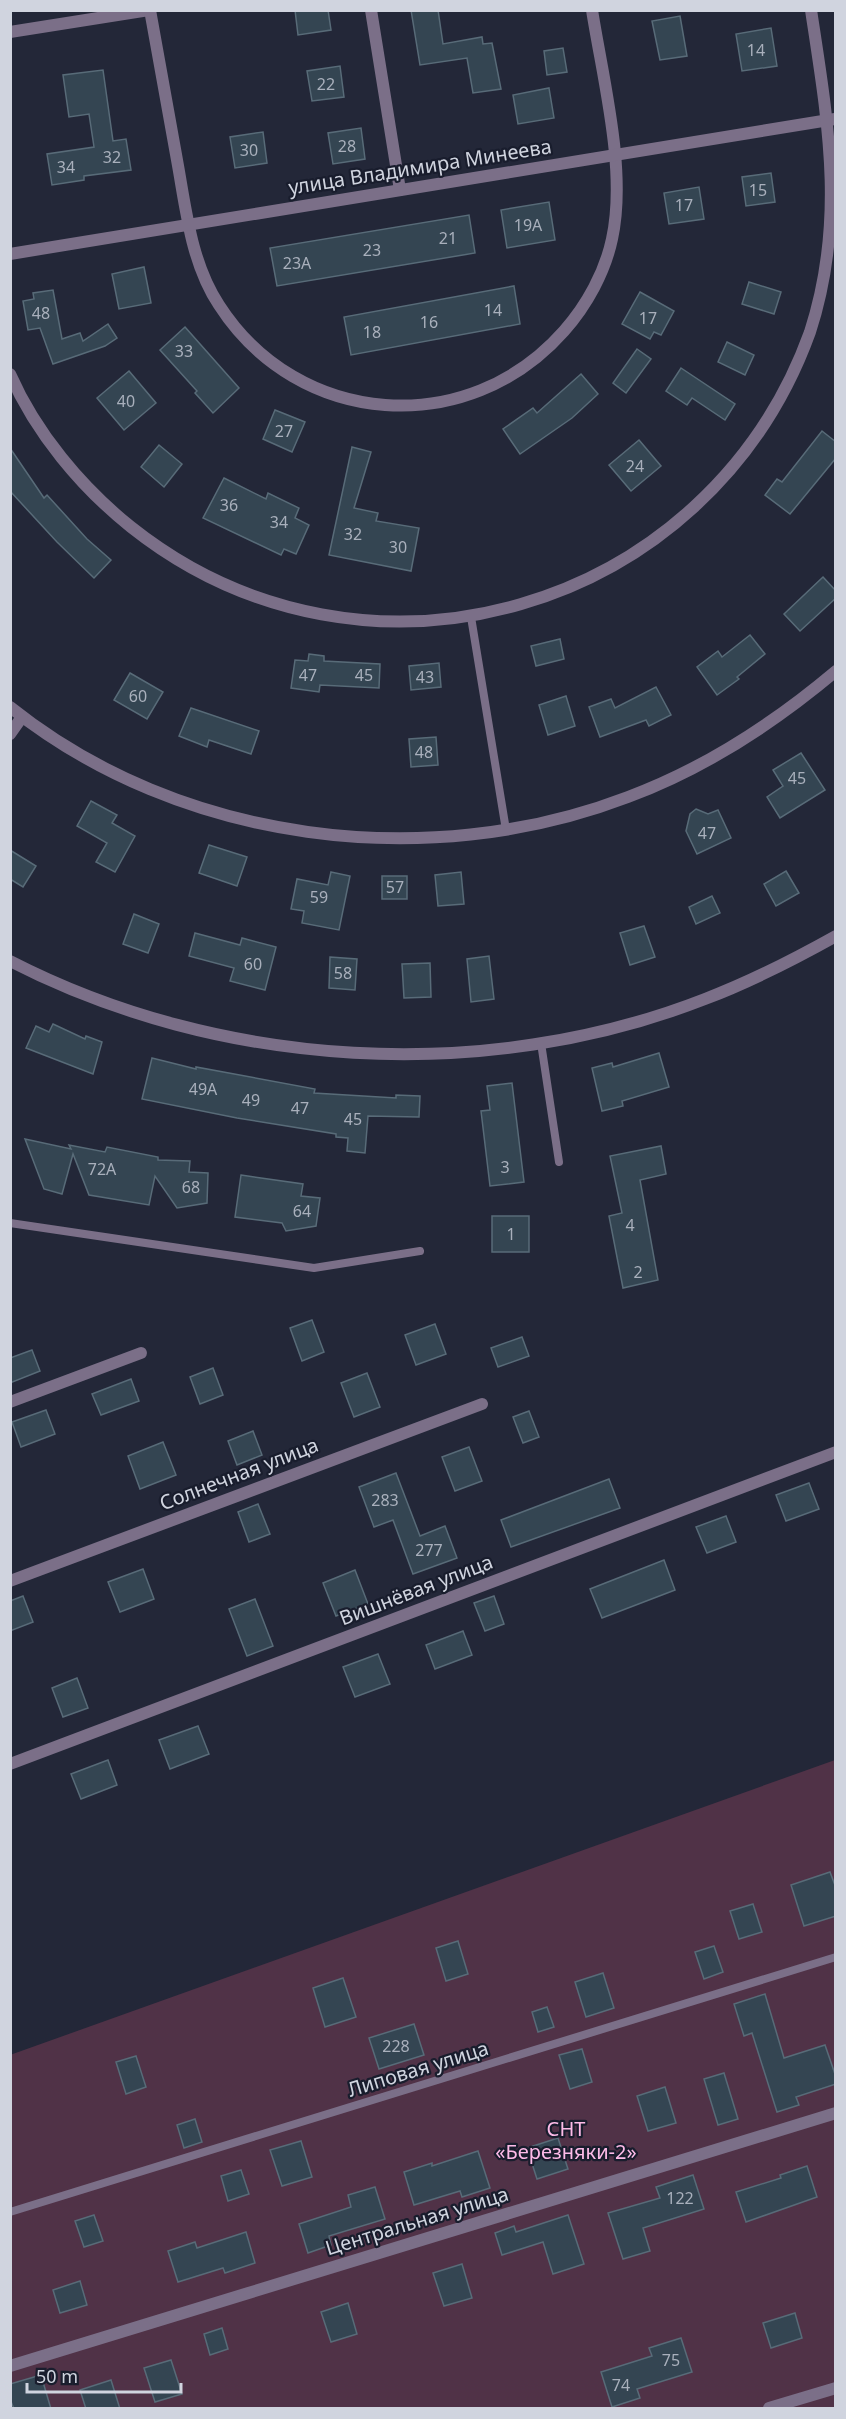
<svg xmlns="http://www.w3.org/2000/svg" width="846" height="2419" font-family="'Noto Sans',sans-serif">
	<style>
		.green { fill: #503247 }
		.building { fill: #344552; stroke: #586b78; stroke-width: 1.5 }
		.lines { fill: none; stroke-linecap: round; stroke-linejoin: round }
		.lane { stroke: #7b6f88; stroke-width: 8 }
		.street { stroke: #7b6f88; stroke-width: 12 }
		.labels { text-anchor: middle; stroke-width: 4.5; stroke-linejoin: round; paint-order: stroke }
		.number-label { font-size: 16px; fill: #a9b0bc }
		.street-label { font-size: 20px; fill: #d0d4df; stroke: #191d2d }
		.park-label { font-size: 20px; fill: #fdbbe8; stroke: #191d2d }
	</style>
	<rect width="100%" height="100%" fill="#232738"/>
	<path class="green" d="M835,1760V2408H11L10,2055Z"/>
	<g class="building">
		<path d="M295,10H328L331,30L298,35Z"/>
		<path d="M411,10H438L443,44L482,37L483,44L492,43L501,89L473,93L467,58L420,65Z"/>
		<path d="M680,16L687,56L660,60L652,21Z"/>
		<path d="M771,28L777,66L742,71L736,34Z"/>
		<path d="M563,48L567,72L547,75L544,51Z"/>
		<path d="M340,66L344,97L312,101L307,71Z"/>
		<path d="M103,70L113,141L126,139L131,170L84,176V180L52,185L47,154L94,147L89,114L69,117L63,75Z"/>
		<path d="M549,88L554,118L518,124L513,95Z"/>
		<path d="M361,128L365,159L333,164L328,133Z"/>
		<path d="M263,132L267,163L235,168L230,137Z"/>
		<path d="M771,173L775,202L746,206L742,177Z"/>
		<path d="M699,187L704,219L669,224L664,193Z"/>
		<path d="M549,202L555,240L507,248L501,210Z"/>
		<path d="M469,215L475,253L277,286L270,248Z"/>
		<path d="M144,267L151,303L119,309L112,274Z"/>
		<path d="M749,282L781,292L774,314L742,304Z"/>
		<path d="M514,286L520,324L351,355L344,317Z"/>
		<path d="M53,290L62,339L80,333L83,341L108,324L117,338L105,346L53,364L40,328L28,330L23,301L34,299L33,293Z"/>
		<path d="M640,292L674,311L661,335L654,332L650,339L622,324Z"/>
		<path d="M185,327L239,388L213,413L195,393L197,391L160,350Z"/>
		<path d="M727,342L754,355L745,375L718,362Z"/>
		<path d="M637,349L651,359L626,393L613,383Z"/>
		<path d="M681,368L735,404L725,420L692,398L687,405L666,391Z"/>
		<path d="M129,371L156,403L124,430L97,398Z"/>
		<path d="M581,374L598,394L572,418L520,454L503,429L533,408L537,413Z"/>
		<path d="M275,410L305,422L292,452L263,439Z"/>
		<path d="M822,431L836,442V458L790,514L765,495L777,479L782,482Z"/>
		<path d="M639,440L661,466L631,491L609,465Z"/>
		<path d="M159,445L182,464L164,487L141,467Z"/>
		<path d="M352,447L371,452L354,508L378,513L376,521L419,528L411,571L329,555Z"/>
		<path d="M10,448L44,498L47,495L87,539L111,560L94,578L57,542L10,491Z"/>
		<path d="M224,478L266,499L268,493L299,508L295,518L309,525L296,554L284,549L281,555L203,518Z"/>
		<path d="M823,577L836,591V598L800,631L784,614Z"/>
		<path d="M750,635L765,654L737,677L739,679L717,695L697,667L718,651L722,657Z"/>
		<path d="M560,639L564,659L536,666L531,646Z"/>
		<path d="M309,654L324,656V661L380,664L379,688L320,685L319,692L291,688L295,660L308,661Z"/>
		<path d="M439,663L441,687L411,690L409,666Z"/>
		<path d="M130,673L163,692L147,719L114,700Z"/>
		<path d="M656,687L671,715L649,726L646,720L600,737L589,707L611,699L615,708Z"/>
		<path d="M566,696L575,726L548,735L539,705Z"/>
		<path d="M191,708L259,731L251,754L209,740L207,747L179,736Z"/>
		<path d="M436,737L438,765L411,767L409,739Z"/>
		<path d="M801,753L825,790L780,818L767,797L783,786L773,770Z"/>
		<path d="M91,801L117,815L112,823L135,836L115,872L96,862L107,843L77,826Z"/>
		<path d="M696,809L708,814L718,810L731,838L697,854L686,831L690,814Z"/>
		<path d="M209,845L247,857L237,886L199,873Z"/>
		<path d="M10,850L36,866L23,887L10,879Z"/>
		<path d="M786,871L799,893L776,906L764,884Z"/>
		<path d="M331,872L350,876L339,930L302,923L304,911L291,909L297,879L328,885Z"/>
		<path d="M461,872L464,904L438,906L435,875Z"/>
		<rect x="382" y="876" width="25" height="23"/>
		<path d="M712,896L720,913L696,924L689,907Z"/>
		<path d="M134,914L159,924L148,953L123,944Z"/>
		<path d="M644,926L655,957L630,965L620,933Z"/>
		<path d="M195,933L240,945L242,938L276,947L265,990L230,981L234,968L189,956Z"/>
		<path d="M489,956L494,999L471,1002L467,959Z"/>
		<path d="M330,957L357,959L355,990L329,988Z"/>
		<path d="M430,963L431,997L404,998L402,964Z"/>
		<path d="M53,1024L85,1039L86,1036L102,1042L93,1074L26,1048L36,1026L49,1032Z"/>
		<path d="M659,1053L669,1087L622,1101L623,1106L602,1111L592,1068L612,1063L613,1067Z"/>
		<path d="M152,1058L196,1069V1067L315,1089L314,1093L396,1098V1095L420,1096L419,1117L368,1116L365,1153L347,1151L348,1138L336,1137V1134L237,1118L142,1099Z"/>
		<path d="M512,1083L524,1182L490,1186L481,1111L490,1110L487,1086Z"/>
		<path d="M25,1139L71,1149L69,1145L105,1152L107,1147L158,1157V1160L190,1161L189,1172L208,1173L207,1203L177,1208L155,1176L149,1205L89,1195L73,1154L62,1194L44,1189Z"/>
		<path d="M661,1146L666,1174L640,1180L658,1280L623,1288L609,1216L622,1213L610,1156Z"/>
		<path d="M241,1175L303,1184L301,1196L320,1198L316,1226L286,1231L282,1223L235,1217Z"/>
		<rect x="492" y="1216" width="37" height="36"/>
		<path d="M312,1320L324,1352L302,1361L290,1328Z"/>
		<path d="M435,1324L446,1354L416,1365L405,1335Z"/>
		<path d="M522,1337L529,1356L498,1367L491,1348Z"/>
		<path d="M32,1350L40,1371L10,1383V1358Z"/>
		<path d="M213,1368L223,1395L200,1404L190,1377Z"/>
		<path d="M367,1373L380,1407L354,1417L341,1383Z"/>
		<path d="M131,1379L139,1401L101,1415L92,1394Z"/>
		<path d="M46,1410L55,1434L21,1447L12,1422Z"/>
		<path d="M529,1411L539,1437L523,1443L513,1417Z"/>
		<path d="M253,1431L262,1455L237,1465L228,1441Z"/>
		<path d="M163,1442L176,1475L140,1489L128,1456Z"/>
		<path d="M469,1447L482,1481L455,1491L442,1457Z"/>
		<path d="M396,1473L420,1536L445,1526L457,1558L413,1574L393,1520L374,1527L359,1487Z"/>
		<path d="M609,1479L620,1508L511,1547L501,1520Z"/>
		<path d="M809,1483L819,1509L786,1521L776,1495Z"/>
		<path d="M258,1504L270,1534L249,1542L238,1512Z"/>
		<path d="M726,1516L736,1542L707,1553L696,1527Z"/>
		<path d="M664,1560L675,1590L602,1618L590,1589Z"/>
		<path d="M143,1569L154,1599L120,1612L108,1582Z"/>
		<path d="M355,1570L368,1604L336,1616L323,1583Z"/>
		<path d="M23,1596L33,1622L10,1631V1601Z"/>
		<path d="M494,1596L504,1624L485,1631L474,1603Z"/>
		<path d="M255,1599L273,1646L247,1656L229,1609Z"/>
		<path d="M463,1631L472,1655L435,1669L426,1645Z"/>
		<path d="M378,1654L390,1684L355,1697L343,1667Z"/>
		<path d="M77,1678L88,1708L63,1717L52,1688Z"/>
		<path d="M198,1726L209,1754L170,1769L159,1740Z"/>
		<path d="M108,1760L117,1785L81,1799L71,1774Z"/>
		<path d="M830,1872L836,1888V1916L804,1926L791,1885Z"/>
		<path d="M753,1904L762,1932L739,1939L730,1911Z"/>
		<path d="M458,1941L468,1974L446,1981L436,1948Z"/>
		<path d="M714,1946L723,1972L704,1979L695,1952Z"/>
		<path d="M603,1973L614,2008L586,2017L575,1982Z"/>
		<path d="M343,1978L356,2017L325,2027L313,1988Z"/>
		<path d="M765,1994L784,2058L825,2045L836,2077V2084L796,2097L799,2105L777,2112L752,2033L744,2036L734,2004Z"/>
		<path d="M547,2007L554,2027L538,2032L532,2012Z"/>
		<path d="M414,2024L424,2055L379,2069L369,2038Z"/>
		<path d="M582,2049L592,2082L570,2089L559,2055Z"/>
		<path d="M136,2056L146,2087L126,2094L116,2062Z"/>
		<path d="M724,2073L738,2119L718,2125L704,2079Z"/>
		<path d="M665,2087L676,2123L648,2131L637,2096Z"/>
		<path d="M195,2119L202,2142L184,2148L177,2125Z"/>
		<path d="M558,2138L568,2169L537,2179L527,2148Z"/>
		<path d="M301,2141L312,2177L282,2186L270,2150Z"/>
		<path d="M478,2151L490,2188L462,2197L460,2191L414,2205L404,2172L432,2163V2166Z"/>
		<path d="M807,2166L817,2197L746,2222L736,2192L781,2178L780,2175Z"/>
		<path d="M241,2170L249,2194L228,2201L221,2176Z"/>
		<path d="M693,2175L704,2209L643,2228L650,2251L623,2259L608,2213L660,2198L656,2187Z"/>
		<path d="M375,2187L385,2219L329,2236L331,2245L308,2253L299,2224L351,2207L348,2195Z"/>
		<path d="M94,2215L103,2241L84,2247L75,2221Z"/>
		<path d="M568,2215L584,2264L553,2274L543,2242L502,2255L495,2233L514,2226L516,2232Z"/>
		<path d="M246,2232L255,2263L225,2273L223,2268L178,2282L168,2251L195,2242L197,2248Z"/>
		<path d="M462,2264L472,2298L444,2306L433,2273Z"/>
		<path d="M80,2281L87,2305L60,2313L53,2290Z"/>
		<path d="M348,2303L357,2334L331,2342L321,2312Z"/>
		<path d="M795,2313L802,2338L771,2348L763,2323Z"/>
		<path d="M222,2328L228,2349L210,2355L204,2334Z"/>
		<path d="M681,2338L692,2372L637,2389L640,2398L612,2407L601,2372L652,2356L649,2348Z"/>
		<path d="M171,2360L182,2394L155,2402L144,2368Z"/>
		<path d="M41,2375L51,2409H14L10,2399V2384Z"/>
		<path d="M111,2380L120,2409H86L80,2390Z"/>
	</g>
	<g class="lines">
		<g class="lane">
			<path d="M471,617L506,830"/>
			<path d="M541,1043L559,1162"/>
			<path d="M10,1223L314,1268L420,1251"/>
			<path d="M10,2212L836,1957"/>
		</g>
		<g class="street">
			<path d="M150,10C159,60 168,110 177,160C186,209 191,263 219,305C298,428 468,440 564,331C587,305 605,272 612,239C627,171 603,80 592,10"/>
			<path d="M371,10L400,190"/>
			<path d="M10,32L149,10"/>
			<path d="M10,254L835,119"/>
			<path d="M10,374C36,433 81,487 131,527C365,713 709,612 810,332C846,221 828,122 811,10"/>
			<path d="M10,707C180,843 427,874 628,797C706,768 773,724 836,671"/>
			<path d="M10,734L22,717"/>
			<path d="M10,961C220,1069 485,1085 705,999C750,982 793,960 836,936"/>
			<path d="M10,1402L141,1353"/>
			<path d="M10,1581L482,1404"/>
			<path d="M10,1764L836,1452"/>
			<path d="M10,2366L836,2113"/>
			<path d="M769,2408L836,2388"/>
		</g>
	</g>
	<g class="labels">
		<g class="number-label">
			<text x="756" y="56">14</text>
			<text x="326" y="90">22</text>
			<text x="347" y="152">28</text>
			<text x="249" y="156">30</text>
			<text x="112" y="163">32</text>
			<text x="66" y="173">34</text>
			<text x="758" y="196">15</text>
			<text x="684" y="211">17</text>
			<text x="528" y="231">19А</text>
			<text x="448" y="244">21</text>
			<text x="372" y="256">23</text>
			<text x="297" y="269">23А</text>
			<text x="493" y="316">14</text>
			<text x="41" y="319">48</text>
			<text x="648" y="324">17</text>
			<text x="429" y="328">16</text>
			<text x="372" y="338">18</text>
			<text x="184" y="357">33</text>
			<text x="126" y="407">40</text>
			<text x="284" y="437">27</text>
			<text x="635" y="472">24</text>
			<text x="229" y="511">36</text>
			<text x="279" y="528">34</text>
			<text x="353" y="540">32</text>
			<text x="398" y="553">30</text>
			<text x="308" y="681">47</text>
			<text x="364" y="681">45</text>
			<text x="425" y="683">43</text>
			<text x="138" y="702">60</text>
			<text x="424" y="758">48</text>
			<text x="797" y="784">45</text>
			<text x="707" y="839">47</text>
			<text x="395" y="893">57</text>
			<text x="319" y="903">59</text>
			<text x="253" y="970">60</text>
			<text x="343" y="979">58</text>
			<text x="203" y="1095">49А</text>
			<text x="251" y="1106">49</text>
			<text x="300" y="1114">47</text>
			<text x="353" y="1125">45</text>
			<text x="505" y="1173">3</text>
			<text x="102" y="1175">72А</text>
			<text x="191" y="1193">68</text>
			<text x="302" y="1217">64</text>
			<text x="630" y="1231">4</text>
			<text x="511" y="1240">1</text>
			<text x="638" y="1278">2</text>
			<text x="385" y="1506">283</text>
			<text x="429" y="1556">277</text>
			<text x="396" y="2052">228</text>
			<text x="680" y="2204">122</text>
			<text x="671" y="2366">75</text>
			<text x="621" y="2391">74</text>
		</g>
		<g class="street-label">
			<text transform="translate(420 167) rotate(-9)" y="7">улица Владимира Минеева</text>
			<text transform="translate(239 1474) rotate(-21)" y="7">Солнечная улица</text>
			<text transform="translate(416 1590) rotate(-21)" y="7">Вишнёвая улица</text>
			<text transform="translate(418 2069) rotate(-17)" y="7">Липовая улица</text>
			<text transform="translate(417 2221) rotate(-17)" y="7">Центральная улица</text>
		</g>
		<g class="park-label">
			<text x="566" y="2136">СНТ<tspan x="566" dy="23">«Березняки-2»</tspan></text>
		</g>
	</g>
	<rect width="846" height="2419" fill="none" stroke="#d0d4df" stroke-width="24"/>
	<path d="M27 2383v9h154v-9" fill="none" stroke="#d0d4df" stroke-width="3"/>
	<text x="36" y="2383" font-size="18" fill="#d0d4df" stroke="#191d2d" stroke-width="4.5" paint-order="stroke">50 m</text>
</svg>
